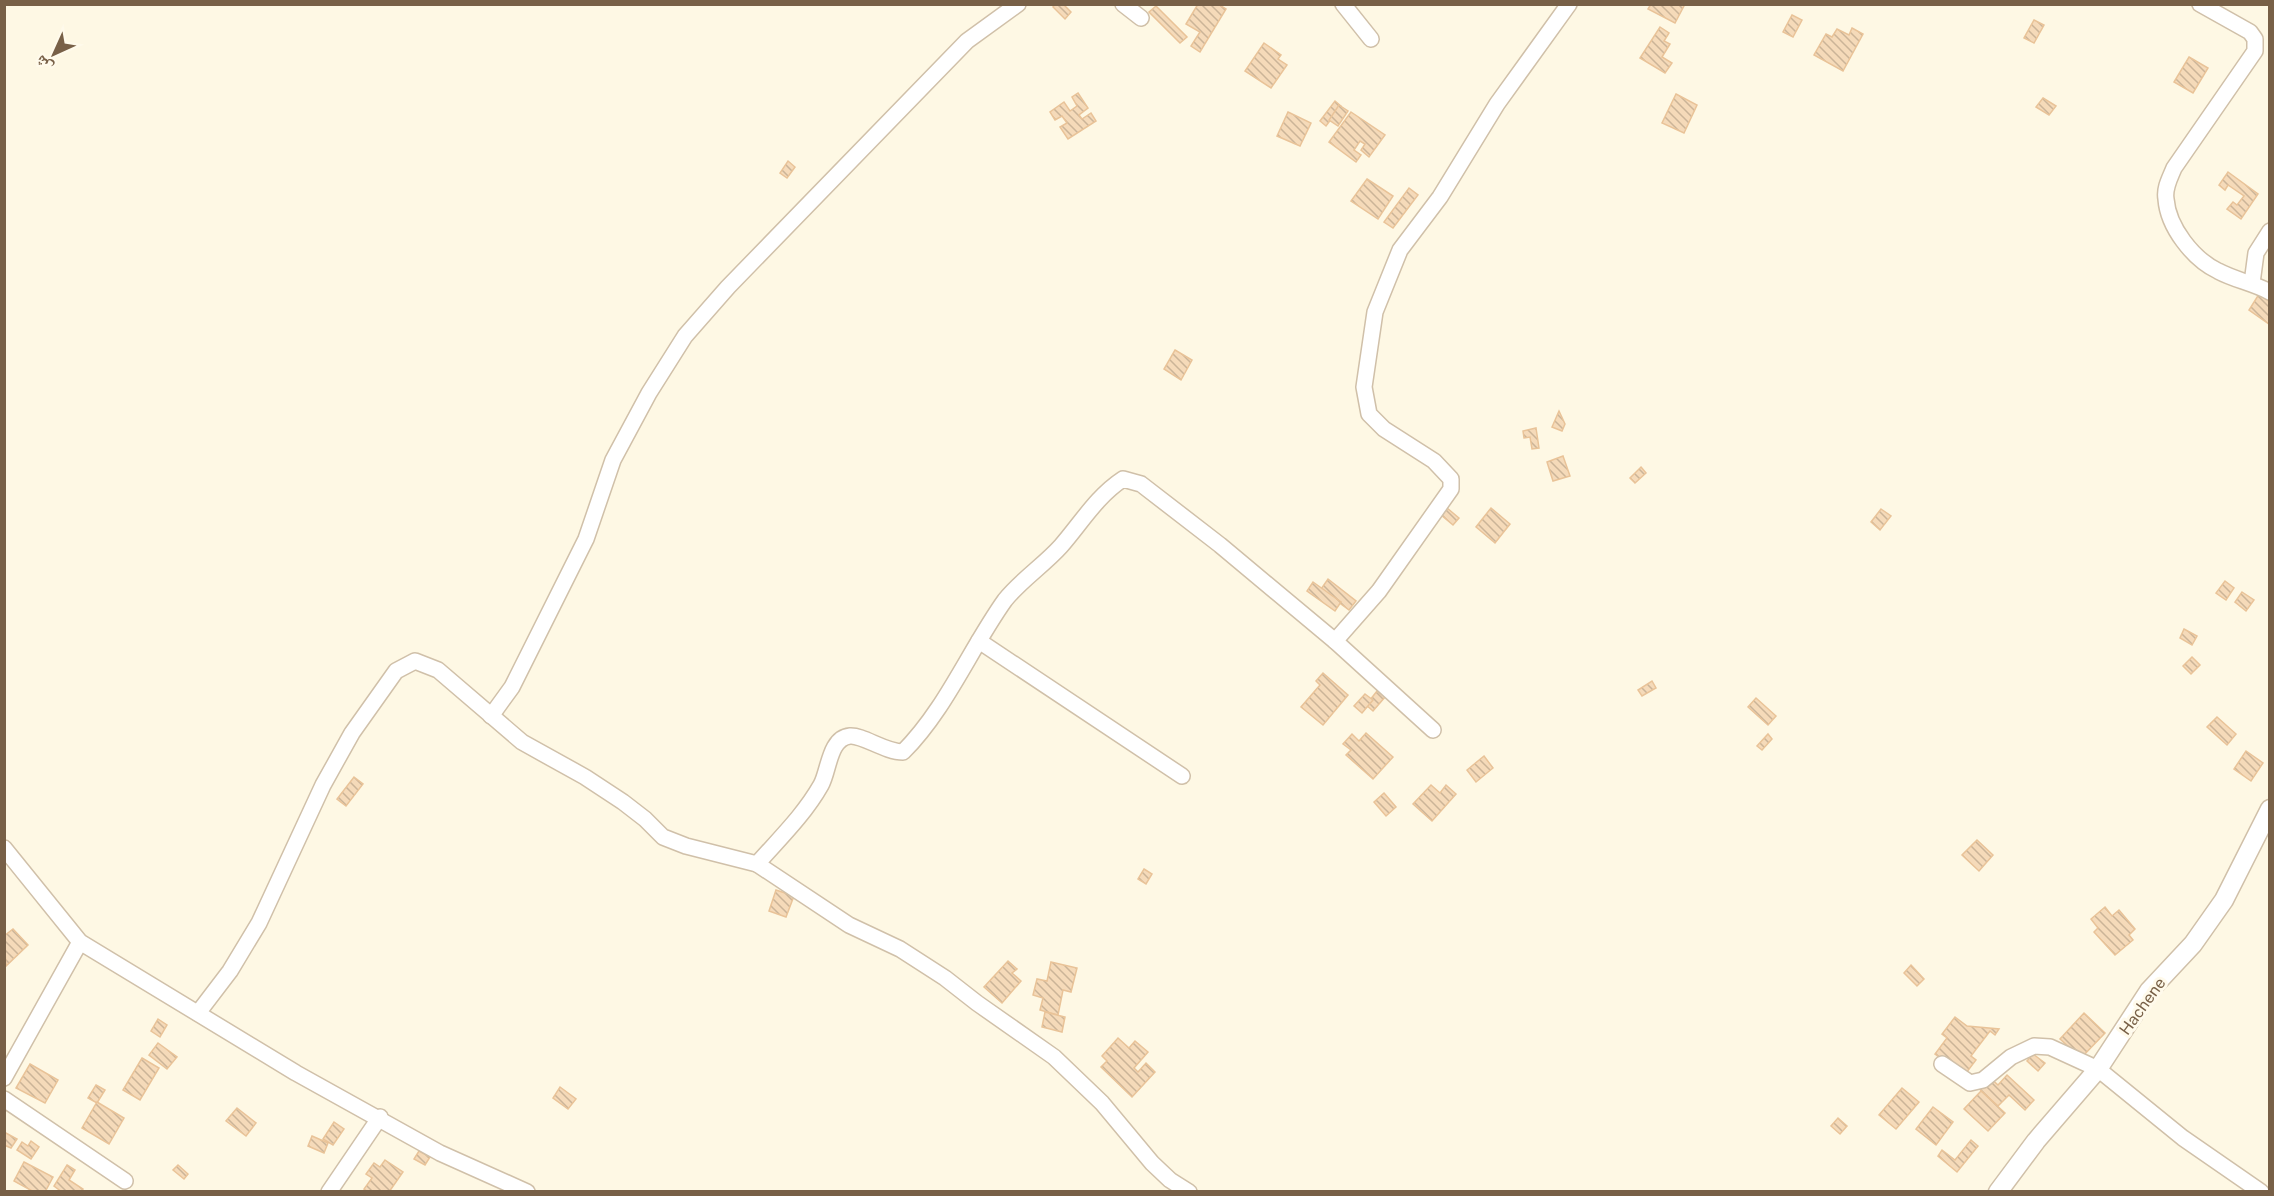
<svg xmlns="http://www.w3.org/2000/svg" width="2274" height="1196" font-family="'Public Sans','Noto Naskh Arabic',sans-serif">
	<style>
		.building { fill: url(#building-back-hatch); stroke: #e9c398; stroke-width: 1.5 }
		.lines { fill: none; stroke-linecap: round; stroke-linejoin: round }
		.minor-casing { stroke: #d0c0a9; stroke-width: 18 }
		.tertiary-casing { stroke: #d0c0a9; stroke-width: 21 }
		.minor { stroke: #fff; stroke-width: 15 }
		.tertiary { stroke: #fff; stroke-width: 18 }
		.labels { text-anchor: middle; stroke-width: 6; stroke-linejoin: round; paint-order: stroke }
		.street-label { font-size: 16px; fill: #786047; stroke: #fffaeb }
	</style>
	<defs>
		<pattern id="building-back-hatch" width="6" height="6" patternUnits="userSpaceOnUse" patternTransform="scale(1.5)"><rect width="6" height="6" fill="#f5dab9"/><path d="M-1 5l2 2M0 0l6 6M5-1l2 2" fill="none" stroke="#cbb498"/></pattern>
	</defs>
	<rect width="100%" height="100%" fill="#fef8e4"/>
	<g class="building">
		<path d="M1055,4H1063L1071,12L1065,19L1053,7Z"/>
		<path d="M1198,4H1218L1226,9L1200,52L1191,46L1200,32L1186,24Z"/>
		<path d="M1651,4H1685L1675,23L1648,9Z"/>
		<path d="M1156,6L1187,37L1180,43L1149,12Z"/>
		<path d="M1792,15L1802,20L1793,37L1783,32Z"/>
		<path d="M2034,20L2044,25L2034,43L2024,38Z"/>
		<path d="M1660,27L1669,33L1664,41L1670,44L1662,57L1672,63L1665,73L1640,58Z"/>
		<path d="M1852,28L1863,34L1843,71L1814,55L1826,34L1832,37L1837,29L1849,35Z"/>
		<path d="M1264,43L1281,55L1278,59L1287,65L1271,88L1245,71Z"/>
		<path d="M2189,57L2208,68L2193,93L2174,82Z"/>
		<path d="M1078,93L1088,108L1079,115L1082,119L1091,113L1096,121L1068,139L1060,127L1067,123L1062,116L1055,120L1050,112L1064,102L1070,111L1077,106L1072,97Z"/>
		<path d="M1676,94L1697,105L1684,133L1662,123Z"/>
		<path d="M2043,98L2056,106L2049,115L2036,107Z"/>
		<path d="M1335,101L1341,106L1326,126L1320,121Z"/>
		<path d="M1339,105L1348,111L1338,126L1329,120Z"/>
		<path d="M1288,112L1311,123L1300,146L1277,136Z"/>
		<path d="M1351,112L1385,135L1369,157L1361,150L1365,144L1360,141L1354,150L1361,155L1356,162L1329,142Z"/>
		<path d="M788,161L795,167L787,178L780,173Z"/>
		<path d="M2228,172L2258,194L2241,219L2227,209L2233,202L2237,205L2244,196L2228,185L2225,190L2219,185Z"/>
		<path d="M1367,179L1393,196L1378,219L1351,201Z"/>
		<path d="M1409,188L1418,195L1393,228L1384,222Z"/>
		<path d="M2259,294L2270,302L2269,324L2249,310Z"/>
		<path d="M1175,350L1192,360L1181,380L1164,369Z"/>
		<path d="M1559,411L1565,424L1562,431L1552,427Z"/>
		<path d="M1536,428L1539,448L1532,449L1530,437L1524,438L1523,431Z"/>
		<path d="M1563,456L1570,476L1553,481L1547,462Z"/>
		<path d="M1641,467L1646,473L1635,483L1630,478Z"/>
		<path d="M1447,508L1459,518L1453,525L1441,515Z"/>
		<path d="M1491,508L1510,524L1495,543L1476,527Z"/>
		<path d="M1881,509L1891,516L1880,530L1871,522Z"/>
		<path d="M1328,579L1356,601L1349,610L1321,589Z"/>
		<path d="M2225,581L2234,588L2226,600L2216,593Z"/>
		<path d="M1313,582L1341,602L1335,611L1307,591Z"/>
		<path d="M2242,592L2254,600L2246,611L2235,602Z"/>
		<path d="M2184,629L2197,636L2192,645L2180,638Z"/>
		<path d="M2192,657L2200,665L2191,674L2183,666Z"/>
		<path d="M1323,673L1348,695L1323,725L1301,707L1320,685L1316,681Z"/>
		<path d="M1652,681L1656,688L1642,696L1638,690Z"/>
		<path d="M1377,691L1385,697L1373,711L1366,705Z"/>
		<path d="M1365,694L1373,700L1362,713L1354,706Z"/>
		<path d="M1756,698L1776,716L1768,725L1748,707Z"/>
		<path d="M2217,717L2236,734L2227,745L2207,727Z"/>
		<path d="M1366,733L1393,757L1373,779L1346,755L1351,750L1343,744L1352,734L1359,741Z"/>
		<path d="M1768,734L1772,739L1762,750L1757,746Z"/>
		<path d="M2246,751L2263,763L2251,781L2234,769Z"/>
		<path d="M1484,756L1493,768L1476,782L1467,770Z"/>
		<path d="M354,777L363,784L346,806L337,799Z"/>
		<path d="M1431,785L1440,793L1446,785L1456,794L1432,821L1413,804Z"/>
		<path d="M1384,793L1396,807L1386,816L1374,802Z"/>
		<path d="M1977,840L1993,855L1979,871L1962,855Z"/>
		<path d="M1144,869L1152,874L1146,884L1138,879Z"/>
		<path d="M776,890L794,896L786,917L769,911Z"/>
		<path d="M2105,907L2112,916L2119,910L2135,929L2129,935L2133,940L2115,955L2094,932L2098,928L2091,919Z"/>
		<path d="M13,929L28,945L6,966L4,936Z"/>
		<path d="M1008,961L1017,969L1012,973L1021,981L1002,1003L984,987Z"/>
		<path d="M1051,962L1077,968L1071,992L1063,990L1058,1015L1040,1010L1043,998L1033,995L1037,979L1047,981Z"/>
		<path d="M1911,965L1924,979L1917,986L1904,973Z"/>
		<path d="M1045,1012L1065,1017L1062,1032L1042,1027Z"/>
		<path d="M2084,1013L2105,1033L2081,1058L2060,1039Z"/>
		<path d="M1955,1017L1967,1026L1999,1029L1995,1035L1990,1031L1977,1048L1971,1056L1976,1060L1960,1081L1946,1062L1935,1054L1947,1038L1942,1034Z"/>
		<path d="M158,1019L167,1025L160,1037L151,1031Z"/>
		<path d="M1118,1038L1129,1048L1135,1041L1148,1052L1134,1068L1138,1072L1146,1063L1155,1072L1132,1097L1101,1067L1107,1061L1102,1056Z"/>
		<path d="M158,1043L177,1057L167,1069L149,1055Z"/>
		<path d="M2033,1054L2045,1063L2038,1071L2027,1061Z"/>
		<path d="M142,1058L159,1068L140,1100L123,1090Z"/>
		<path d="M30,1064L58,1080L45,1103L16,1088Z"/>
		<path d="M1986,1074L1998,1085L2007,1075L2034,1100L2025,1110L2009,1095L1998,1106L1975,1085Z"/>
		<path d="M96,1085L105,1090L97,1103L88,1098Z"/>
		<path d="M560,1087L576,1099L568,1109L553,1098Z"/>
		<path d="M1902,1088L1919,1102L1896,1129L1879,1115Z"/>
		<path d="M1981,1091L2005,1113L1988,1131L1964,1109Z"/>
		<path d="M97,1102L124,1118L109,1144L82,1128Z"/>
		<path d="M1933,1107L1953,1122L1936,1145L1916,1129Z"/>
		<path d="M237,1108L256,1123L246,1136L226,1121Z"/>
		<path d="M1838,1118L1847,1126L1840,1134L1831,1126Z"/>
		<path d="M334,1122L344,1129L333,1145L323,1139Z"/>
		<path d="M4,1132L17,1139L11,1148L4,1145Z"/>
		<path d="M312,1136L328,1143L324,1153L308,1146Z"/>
		<path d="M1971,1140L1978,1146L1957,1172L1938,1156L1942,1150L1955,1160Z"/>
		<path d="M31,1141L39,1147L31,1159L17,1150L22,1142L28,1146Z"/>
		<path d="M419,1151L430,1157L425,1165L414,1159Z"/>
		<path d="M385,1160L403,1172L389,1192H368L364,1189L372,1178L366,1174L374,1163L380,1167Z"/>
		<path d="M24,1162L53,1177L45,1192H34L14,1181Z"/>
		<path d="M67,1165L75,1170L69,1180L83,1189L82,1192H62L54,1186Z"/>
		<path d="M178,1165L188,1174L184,1179L173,1170Z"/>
	</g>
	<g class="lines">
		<defs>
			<g id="minor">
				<path d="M1123,4L1141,18"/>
				<path d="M1343,4L1371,39"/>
				<path d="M2200,4L2250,32L2255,39V51L2174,168C2170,178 2164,188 2166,199C2168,227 2193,259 2218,271C2235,280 2253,283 2270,292"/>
				<path d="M2252,283L2256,253L2270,231"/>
				<path d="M979,641L1182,776"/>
				<path d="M1335,641L1379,591L1451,489V479L1434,461L1384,429L1369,414L1364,387L1375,312L1400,250L1440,197L1497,104L1569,4"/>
				<path d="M491,716L512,687L586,539L613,460L649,393L685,336L728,287L967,41L1018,4"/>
				<path d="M4,848L80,942L296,1073L440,1153L527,1192"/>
				<path d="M757,864C779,839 804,815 821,785C829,771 829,738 850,736C863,735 885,752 903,752C946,709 970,649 1005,600C1021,580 1044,565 1061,546C1081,523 1097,496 1123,479L1141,484L1220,545L1335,641L1433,730"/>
				<path d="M198,1013L230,971L259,923L323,785L352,733L396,671L415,661L438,670L522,742L585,777L623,802L645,819L663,837L686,846L757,864L849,925L900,949L945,978L977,1003L1054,1057L1102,1103L1152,1163L1170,1180L1189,1192"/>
				<path d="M1942,1064L1970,1083L1983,1080L2011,1057L2034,1046L2050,1047L2098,1069L2183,1138L2261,1192"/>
				<path d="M4,1078L80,942"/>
				<path d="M4,1099L125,1181"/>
				<path d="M329,1192L380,1117"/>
			</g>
			<path id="tertiary" d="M1998,1192L2036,1141L2098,1069L2149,991L2193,944L2224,900L2270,809"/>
		</defs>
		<use href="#minor" class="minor-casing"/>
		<use href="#tertiary" class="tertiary-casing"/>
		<use href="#minor" class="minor"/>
		<use href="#tertiary" class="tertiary"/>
	</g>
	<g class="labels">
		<g class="street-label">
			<text transform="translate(2142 1006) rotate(-54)" y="6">Hachene</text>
		</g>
	</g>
	<rect width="2274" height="1196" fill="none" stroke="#786047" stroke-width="12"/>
	<g transform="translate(54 54) rotate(225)" stroke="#fffaeb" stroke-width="4.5" paint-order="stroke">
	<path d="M0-4.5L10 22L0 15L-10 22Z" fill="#786047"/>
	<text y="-9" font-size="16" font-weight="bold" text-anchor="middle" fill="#786047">ش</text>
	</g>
</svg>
